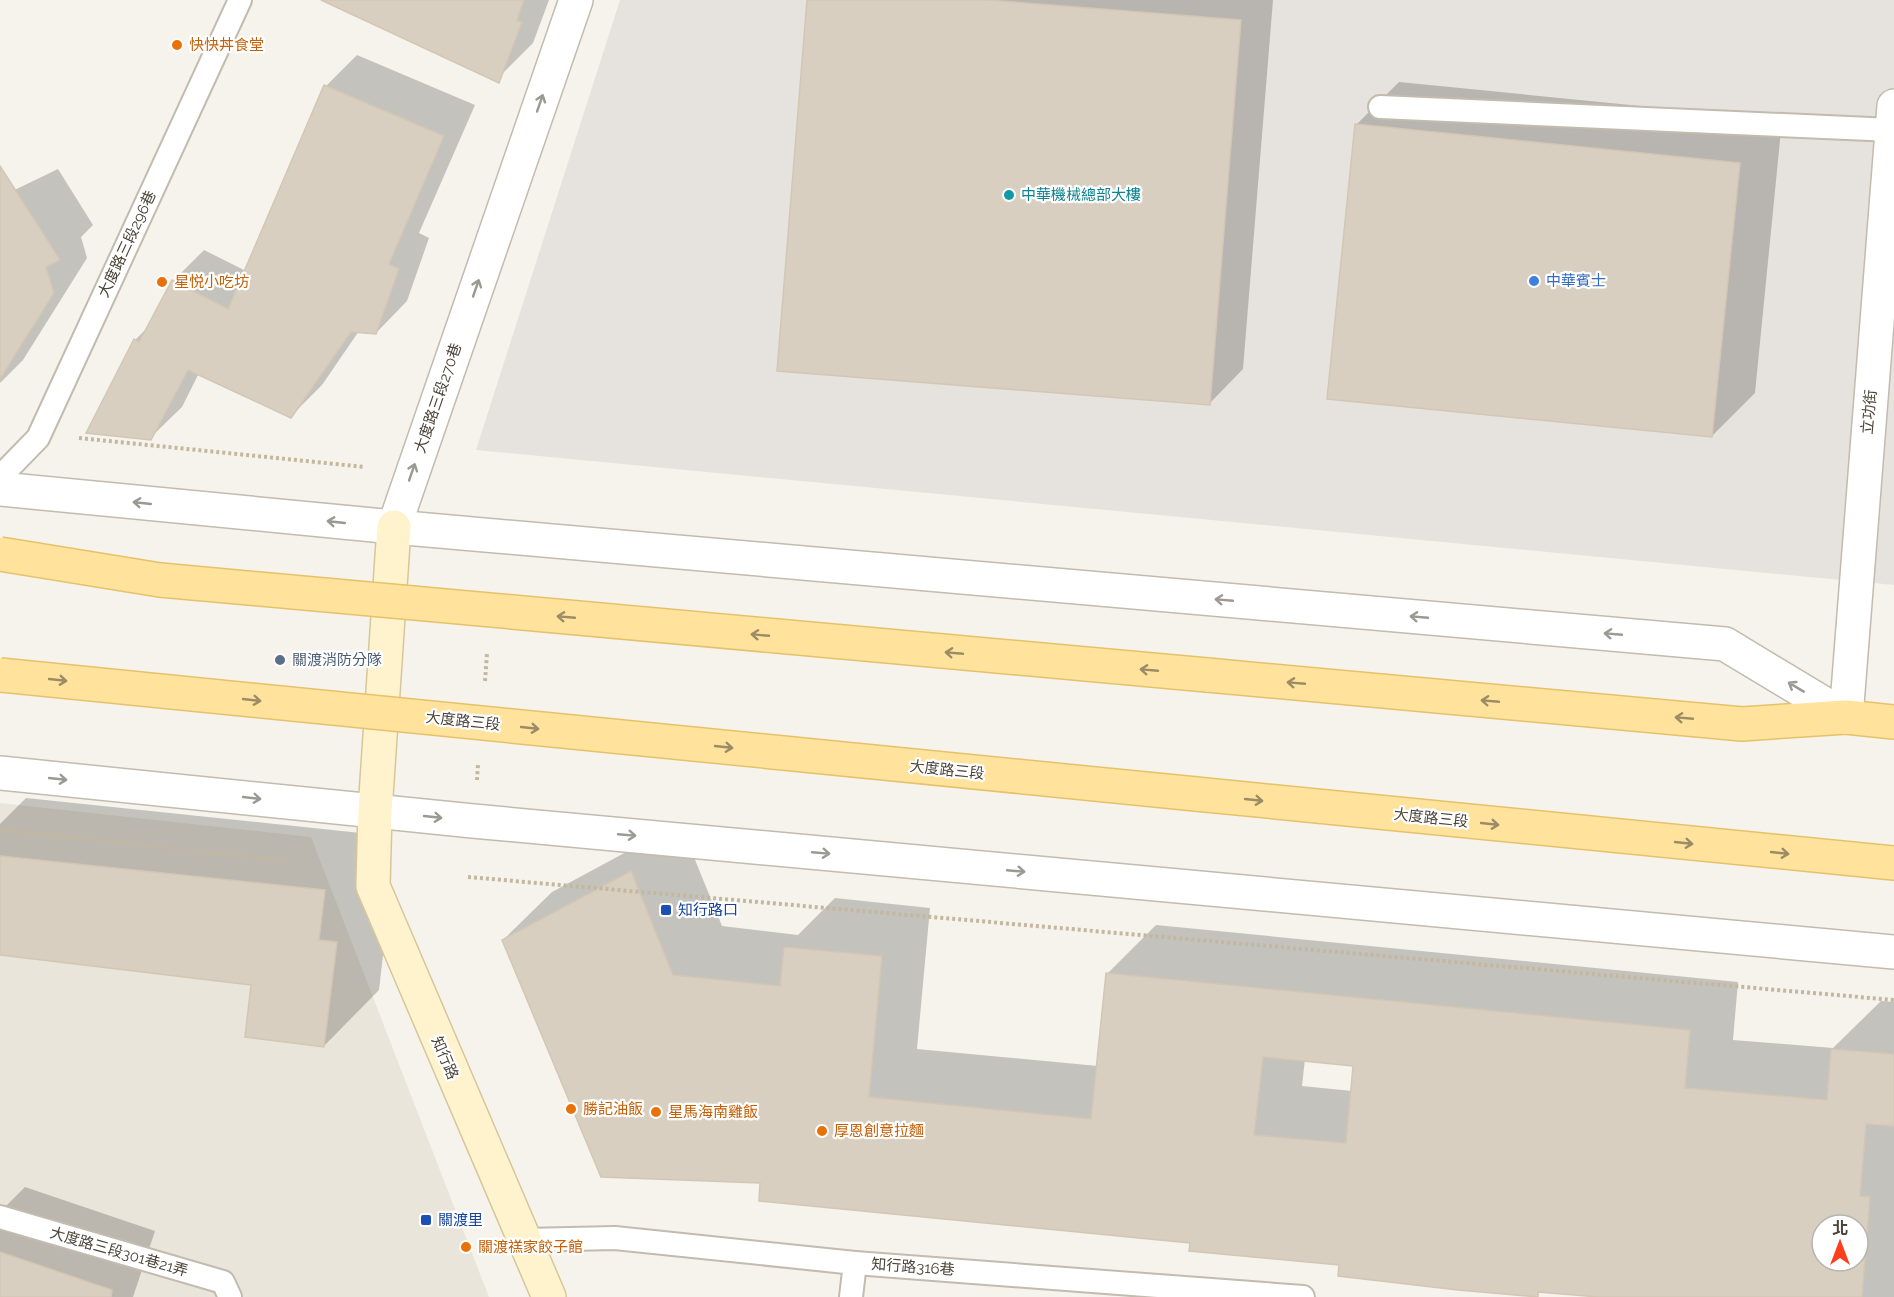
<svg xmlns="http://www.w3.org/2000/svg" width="1894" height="1297" font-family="Raleway,'Noto Sans TC',sans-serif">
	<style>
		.residential { fill: #eae5da }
		.industrial { fill: #e6e2dd }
		.shadow { fill: #0003; fill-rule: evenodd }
		.building { fill: #d8cfc1; stroke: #d3c7b4; stroke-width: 1.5; fill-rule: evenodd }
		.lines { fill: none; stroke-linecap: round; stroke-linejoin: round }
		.lane-casing { stroke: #c2bbae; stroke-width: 26 }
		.street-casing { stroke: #c2bbae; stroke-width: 36 }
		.secondary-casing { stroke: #d6c79b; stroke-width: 36 }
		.primary-casing { stroke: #e6c16a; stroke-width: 36 }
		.path { stroke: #c4b79f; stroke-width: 4; stroke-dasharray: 3 3; stroke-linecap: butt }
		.lane { stroke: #fff; stroke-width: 22 }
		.street { stroke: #fff; stroke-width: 33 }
		.secondary { stroke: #fff3cd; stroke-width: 33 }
		.primary { stroke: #ffe39c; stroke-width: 33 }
		.primary-bridge-casing { stroke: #e6c16a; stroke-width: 36; stroke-linecap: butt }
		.primary-bridge { stroke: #ffe39c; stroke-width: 33 }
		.oneway { stroke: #9c9892 }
		.oneway2 { stroke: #9c8c66 }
		.food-dot { fill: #e8710a; stroke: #fff; stroke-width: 2 }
		.culture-dot { fill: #0f9aa8; stroke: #fff; stroke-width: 2 }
		.shop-dot { fill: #3f7fe0; stroke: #fff; stroke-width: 2 }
		.service-dot { fill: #5c6f8a; stroke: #fff; stroke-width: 2 }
		.transit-dot { fill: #1a4fb4; stroke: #fff; stroke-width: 2 }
		.labels { text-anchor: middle; stroke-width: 4.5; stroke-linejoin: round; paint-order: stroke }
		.food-label { font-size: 15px; fill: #c56008; stroke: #fff; text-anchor: start }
		.culture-label { font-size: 15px; fill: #0d838f; stroke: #fff; text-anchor: start }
		.street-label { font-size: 15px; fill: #4b4439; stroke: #fff }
		.shop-label { font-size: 15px; fill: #366cbe; stroke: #fff; text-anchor: start }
		.service-label { font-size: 15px; fill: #4e5e75; stroke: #fff; text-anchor: start }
		.transit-label { font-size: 15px; fill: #164399; stroke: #fff; text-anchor: start }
	</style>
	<rect width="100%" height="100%" fill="#f6f3ec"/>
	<path class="residential" d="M0,803L311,837L489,1297H0Z"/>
	<path class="industrial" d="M620,0H1894V585L476,450Z"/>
	<g class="shadow">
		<path d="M348,0H549L533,43L501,75Z"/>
		<path d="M808,0H1273L1243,369L1209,404Z"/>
		<path d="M357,55L475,105L419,233L429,238L407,301L376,333L359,331L322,385L291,416L199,373L182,407L150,438L135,340L149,326L173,281L204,250L246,271L326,86Z"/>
		<path d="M1399,82L1782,120L1755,393L1712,436L1356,125Z"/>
		<path d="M58,169L93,225L81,237L87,258L23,360L0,383V197Z"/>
		<path d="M26,798L380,835L374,885L391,887L379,990L324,1046L252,983L0,954V824Z"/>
		<path d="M680,823L722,926L798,935L835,898L930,908L917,1049L1098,1066L1107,974L1156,925L1738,982L1733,1040L1833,1048L1881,1001L1894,1002V1297H1616L1541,1291L1537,1295L1341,1264L762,1181L503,940L552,892ZM1305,1059L1355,1064L1352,1091L1302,1086ZM1822,1225H1858V1261H1822Z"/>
		<path d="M25,1187L155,1231L133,1297H0V1212Z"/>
	</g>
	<g class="building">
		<path d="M321,0H524L517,20L522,22L499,83Z"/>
		<path d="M807,0H988L1241,20L1210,405L777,371Z"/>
		<path d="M324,85L444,136L389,264L399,269L376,334L351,332L291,418L188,370L151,440L86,433L134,339L139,342L172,280L228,309Z"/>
		<path d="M1355,124L1740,163L1712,437L1327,399Z"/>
		<path d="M0,166L60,260L46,267L54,293L0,379Z"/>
		<path d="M0,856L325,890L319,940L337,942L324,1047L245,1037L251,985L0,955Z"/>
		<path d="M631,871L673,975L780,986L784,947L882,956L869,1097L1091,1119L1106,973L1690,1030L1685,1088L1827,1100L1831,1049L1894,1054V1126L1866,1124L1860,1196L1870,1197L1862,1297H1598L1538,1292V1297L1458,1290L1338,1276L1339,1265L1189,1251L1190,1243L759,1201L760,1183L601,1177L502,940ZM1263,1057L1353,1066L1346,1143L1254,1135ZM1822,1225H1858V1261H1822Z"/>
		<path d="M0,1252L112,1290L111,1297H0Z"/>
	</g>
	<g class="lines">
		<defs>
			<g id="lane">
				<path d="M1380,107L1892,130"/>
				<path d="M0,477L38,438L240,0"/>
				<path d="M0,1217L223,1282L230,1297"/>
				<path d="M524,1240L615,1238L855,1263L1303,1297"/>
				<path d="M851,1297L855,1263"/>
			</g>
			<g id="street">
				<path d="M0,489L394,527L1725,644L1846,717L1894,106"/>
				<path d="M394,527L576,0"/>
				<path d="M0,773L473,821L1894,952"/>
			</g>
			<path id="secondary" d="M394,527L375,811L373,886L549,1297"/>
			<g id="primary">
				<path d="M1207,675L1742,724L1846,717L1894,722"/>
				<path d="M1196,794L1894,863"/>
			</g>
		</defs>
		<use href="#lane" class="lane-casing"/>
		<use href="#street" class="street-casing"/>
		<use href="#secondary" class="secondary-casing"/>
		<use href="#primary" class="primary-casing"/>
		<g class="path">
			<path d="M79,438L365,467"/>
			<path d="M485,681L487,653"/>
			<path d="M477,780L478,764"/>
			<path d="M0,830L291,861"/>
			<path d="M468,877L1894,1000"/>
		</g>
		<use href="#lane" class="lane"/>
		<use href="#street" class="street"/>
		<use href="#secondary" class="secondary"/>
		<use href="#primary" class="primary"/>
		<defs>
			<g id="primary-bridge">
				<path d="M0,554L160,580L1207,675"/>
				<path d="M0,675L1196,794"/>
			</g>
		</defs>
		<use href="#primary-bridge" class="primary-bridge-casing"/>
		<use href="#primary-bridge" class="primary-bridge"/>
	</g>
	<defs><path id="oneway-shaft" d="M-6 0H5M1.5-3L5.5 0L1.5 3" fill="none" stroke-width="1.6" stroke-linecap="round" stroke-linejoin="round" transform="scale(1.5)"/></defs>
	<g class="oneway">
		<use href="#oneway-shaft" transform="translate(540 103) rotate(-71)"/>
		<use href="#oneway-shaft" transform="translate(476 288) rotate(-71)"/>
		<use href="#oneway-shaft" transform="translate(412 472) rotate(-71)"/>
		<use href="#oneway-shaft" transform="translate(142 503) rotate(-174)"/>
		<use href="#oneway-shaft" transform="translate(336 522) rotate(-174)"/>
		<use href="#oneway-shaft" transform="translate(1224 600) rotate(-175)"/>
		<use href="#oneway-shaft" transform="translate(1419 617) rotate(-175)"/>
		<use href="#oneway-shaft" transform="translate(1613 634) rotate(-175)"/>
		<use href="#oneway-shaft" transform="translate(1796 687) rotate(-149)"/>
		<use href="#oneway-shaft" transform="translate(58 779) rotate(6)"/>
		<use href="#oneway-shaft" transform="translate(252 798) rotate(6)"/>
		<use href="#oneway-shaft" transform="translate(433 817) rotate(6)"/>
		<use href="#oneway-shaft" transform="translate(627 835) rotate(5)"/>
		<use href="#oneway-shaft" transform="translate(821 853) rotate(5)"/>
		<use href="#oneway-shaft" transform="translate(1016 871) rotate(5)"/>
	</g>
	<g class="oneway2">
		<use href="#oneway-shaft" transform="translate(566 617) rotate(-175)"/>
		<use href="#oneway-shaft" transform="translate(760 635) rotate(-175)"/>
		<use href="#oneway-shaft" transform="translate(954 653) rotate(-175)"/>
		<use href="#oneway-shaft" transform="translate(1149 670) rotate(-175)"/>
		<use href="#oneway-shaft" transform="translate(58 680) rotate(6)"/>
		<use href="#oneway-shaft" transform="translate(1296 683) rotate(-175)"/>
		<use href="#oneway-shaft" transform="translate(252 700) rotate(6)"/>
		<use href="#oneway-shaft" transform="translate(1490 701) rotate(-175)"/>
		<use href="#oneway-shaft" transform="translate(1684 718) rotate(-175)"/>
		<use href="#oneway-shaft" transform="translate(530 728) rotate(6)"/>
		<use href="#oneway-shaft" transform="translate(724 747) rotate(6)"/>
		<use href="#oneway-shaft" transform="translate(1254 800) rotate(6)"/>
		<use href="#oneway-shaft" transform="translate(1490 824) rotate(6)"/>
		<use href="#oneway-shaft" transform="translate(1684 843) rotate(6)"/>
		<use href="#oneway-shaft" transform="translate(1780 853) rotate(6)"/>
	</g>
	<g class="food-dot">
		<circle cx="177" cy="45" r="6"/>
		<circle cx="162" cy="282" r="6"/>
		<circle cx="571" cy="1109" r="6"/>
		<circle cx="656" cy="1112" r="6"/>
		<circle cx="822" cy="1131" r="6"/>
		<circle cx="466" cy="1247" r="6"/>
	</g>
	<circle class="culture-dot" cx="1009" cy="195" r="6"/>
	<circle class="shop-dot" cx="1534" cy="281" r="6"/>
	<circle class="service-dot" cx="280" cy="660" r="6"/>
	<g class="transit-dot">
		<rect x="660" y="904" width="12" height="12" rx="3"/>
		<rect x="420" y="1214" width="12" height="12" rx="3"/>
	</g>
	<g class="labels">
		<g class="food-label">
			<text x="189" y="50">快快丼食堂</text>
			<text x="174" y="287">星悦小吃坊</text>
			<text x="583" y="1114">勝記油飯</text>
			<text x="668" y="1117">星馬海南雞飯</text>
			<text x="834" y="1136">厚恩創意拉麵</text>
			<text x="478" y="1252">關渡禚家餃子館</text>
		</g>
		<g class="culture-label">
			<text x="1021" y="200">中華機械總部大樓</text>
		</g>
		<g class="street-label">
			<text transform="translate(127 244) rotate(-65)" y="5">大度路三段296巷</text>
			<text transform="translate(438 398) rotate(-71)" y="5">大度路三段270巷</text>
			<text transform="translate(1869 412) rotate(-85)" y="5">立功街</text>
			<text transform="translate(463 721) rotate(6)" y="5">大度路三段</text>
			<text transform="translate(947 770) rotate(6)" y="5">大度路三段</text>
			<text transform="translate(1431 818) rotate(6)" y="5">大度路三段</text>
			<text transform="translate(445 1058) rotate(67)" y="5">知行路</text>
			<text transform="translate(119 1252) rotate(16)" y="5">大度路三段301巷21弄</text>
			<text transform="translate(913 1267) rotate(4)" y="5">知行路316巷</text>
		</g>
		<g class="shop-label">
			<text x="1546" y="286">中華賓士</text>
		</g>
		<g class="service-label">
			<text x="292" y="665">關渡消防分隊</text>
		</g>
		<g class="transit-label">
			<text x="678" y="915">知行路口</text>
			<text x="438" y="1225">關渡里</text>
		</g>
	</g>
	<g transform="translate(1840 1243)"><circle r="28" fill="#ffffff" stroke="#b7b4b0" stroke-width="1.5"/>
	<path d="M0-4.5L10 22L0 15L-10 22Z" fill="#fc3f1d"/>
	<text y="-9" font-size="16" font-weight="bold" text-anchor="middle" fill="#4b4439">北</text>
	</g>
</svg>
